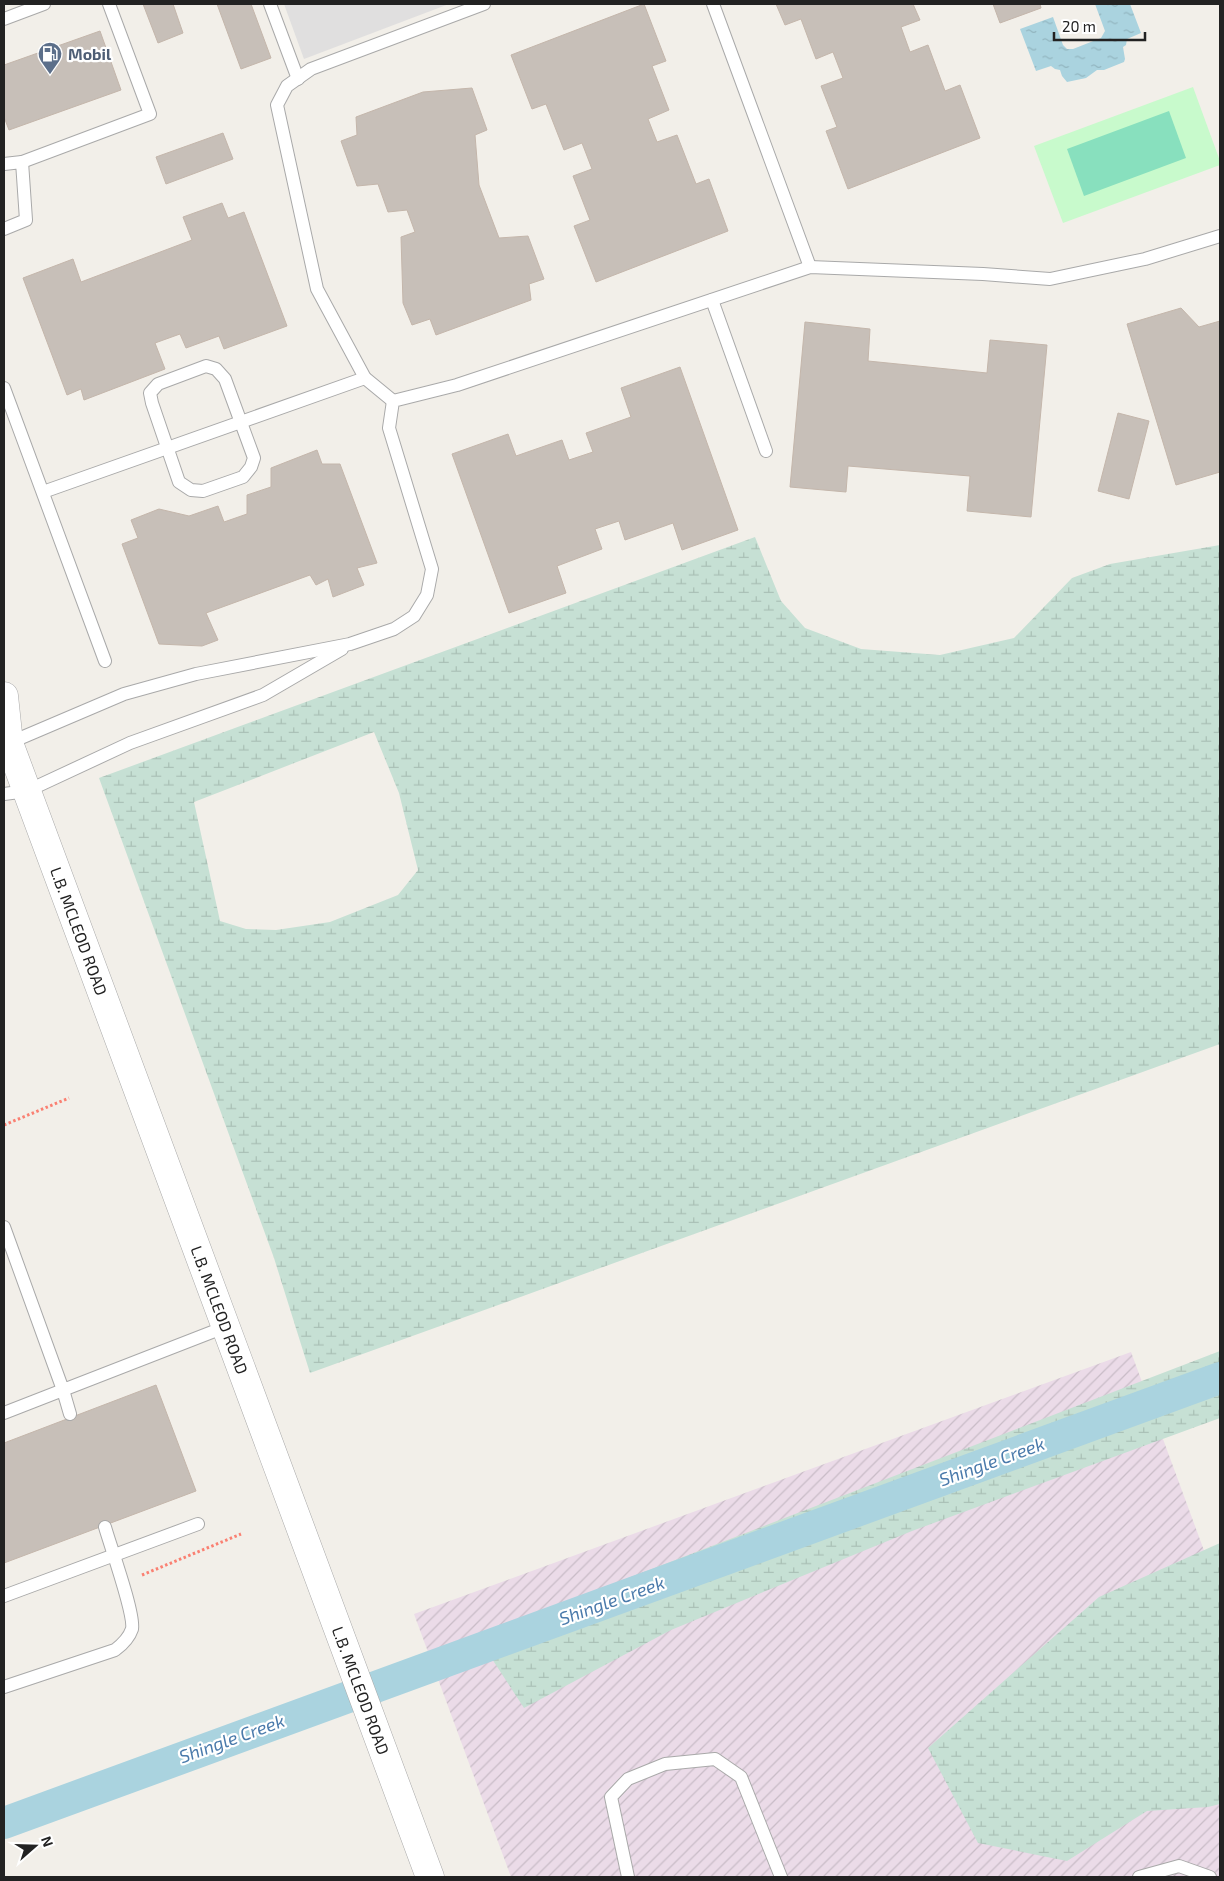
<svg xmlns="http://www.w3.org/2000/svg" width="1224" height="1881" font-family="'Exo 2',sans-serif">
	<style>
		.residential { fill: #e0dfdf }
		.industrial { fill: url(#industrial-furrows) }
		.wetland { fill: url(#wetland-marsh); fill-rule: evenodd }
		.park { fill: #c8facc }
		.pitch { fill: #88e0be }
		.water { fill: url(#water-ripples) }
		.lines { fill: none; stroke-linecap: round; stroke-linejoin: round }
		.canal { stroke: #aad3df; stroke-width: 32 }
		.building { fill: #c7bfb8; stroke: #c4b6ab }
		.service-casing { stroke: #a9a9a9; stroke-width: 14 }
		.tertiary-casing { stroke: #a9a9a9; stroke-width: 29 }
		.path { stroke: #fa8072; stroke-width: 3; stroke-dasharray: 2.5 2.5; stroke-linecap: butt }
		.service { stroke: #fff; stroke-width: 12 }
		.tertiary { stroke: #fff; stroke-width: 28 }
		.labels { text-anchor: middle; stroke-width: 4.5; stroke-linejoin: round; paint-order: stroke }
		.service-label { font-size: 16px; font-weight: bold; fill: #4e5e75; stroke: #fff; text-anchor: start }
		.street-label { font-size: 16px; fill: #222; stroke: #fff }
		.water-label { font-size: 18px; font-style: italic; fill: #4a7aab; stroke: #fff }
	</style>
	<defs>
		<pattern id="industrial-furrows" width="10" height="10" patternUnits="userSpaceOnUse" patternTransform="scale(1.25)"><rect width="10" height="10" fill="#ebdbe8"/><path d="M-1 1l2-2M0 10L10 0M9 11l2-2" fill="none" stroke="#c9bcc7"/></pattern>
		<pattern id="wetland-marsh" width="20" height="14" patternUnits="userSpaceOnUse" patternTransform="scale(1.25)"><rect width="20" height="14" fill="#c6e0d4"/><path d="M1 5h8M5 5V1M11 12h8M15 12V8" fill="none" stroke="#aac0b6"/></pattern>
		<pattern id="water-ripples" width="26" height="14" patternUnits="userSpaceOnUse" patternTransform="scale(1.25)"><rect width="26" height="14" fill="#aad3df"/><path d="M2 4q2-2 4 0t4 0M15 11q2-2 4 0t4 0" fill="none" stroke="#92b5bf"/></pattern>
	</defs>
	<rect width="100%" height="100%" fill="#f2efe9"/>
	<path class="residential" d="M284,4H449L304,59Z"/>
	<path class="industrial" d="M1131,1352L1220,1594V1877H511L414,1614Z"/>
	<g class="wetland">
		<path d="M755,537L781,601L805,628L861,649L940,655L1014,638L1072,578L1110,564L1220,545V1044L310,1373L274,1258L99,778ZM374,732L399,793L418,870L398,895L330,922L276,930L246,929L220,921L194,802Z"/>
		<path d="M1220,1351V1418L912,1531L671,1630L524,1708L477,1636Z"/>
		<path d="M1220,1543V1804L1208,1807L1147,1811L1067,1861L978,1843L928,1748L1099,1597Z"/>
	</g>
	<path class="park" d="M1193,87L1220,161V165L1063,223L1034,146Z"/>
	<path class="pitch" d="M1169,111L1186,158L1084,196L1067,149Z"/>
	<path class="water" d="M1095,4H1130L1141,33L1127,39L1126,45L1123,47L1125,59L1124,62L1104,70H1097L1086,78L1067,82L1062,76L1060,70L1055,69L1051,66L1036,71L1020,29L1053,17L1063,45L1067,49H1073L1101,38L1105,31Z"/>
	<g class="lines">
		<path class="canal" d="M4,1823L1220,1378"/>
	</g>
	<g class="building">
		<path d="M143,4H173L183,33L158,43Z"/>
		<path d="M217,4H251L271,58L241,69Z"/>
		<path d="M644,4L666,61L652,66L669,110L648,119L657,142L677,135L696,184L709,179L728,231L596,282L574,226L590,220L573,176L592,169L582,143L564,150L546,104L532,109L511,55Z"/>
		<path d="M776,4H913L920,20L901,27L910,52L928,45L945,91L960,85L980,138L848,189L826,131L837,127L821,86L843,78L833,52L816,59L801,19L785,25Z"/>
		<path d="M993,4H1040L1041,8L1000,23Z"/>
		<path d="M100,31L121,90L9,130L4,117V65Z"/>
		<path d="M472,88L487,130L475,135L479,185L499,238L528,236L544,279L529,284L531,300L436,335L430,319L412,325L403,303L401,237L415,232L407,210L388,212L378,184L357,186L341,141L357,135L356,117L423,92Z"/>
		<path d="M223,133L233,159L166,184L156,157Z"/>
		<path d="M222,203L228,218L244,212L287,326L224,349L219,336L186,348L180,334L155,343L165,369L84,400L81,389L67,395L23,278L73,259L81,282L192,240L183,217Z"/>
		<path d="M1181,308L1199,327L1220,321V472L1176,485L1127,324Z"/>
		<path d="M805,322L870,329L868,361L987,373L990,340L1047,345L1031,517L967,511L970,476L848,466L846,492L790,487Z"/>
		<path d="M680,367L738,530L682,550L673,523L625,540L619,521L595,529L602,549L557,566L566,593L509,613L452,454L508,434L516,456L562,440L569,460L593,452L586,433L631,417L621,388Z"/>
		<path d="M1118,413L1149,421L1129,499L1098,491Z"/>
		<path d="M317,450L322,464H340L377,563L357,568L364,585L333,597L328,579L316,585L310,575L206,613L218,640L202,646L159,644L122,544L138,538L131,520L159,509L189,516L218,506L224,522L247,514V495L271,487V468Z"/>
		<path d="M156,1385L196,1491L4,1563V1443Z"/>
	</g>
	<g class="lines">
		<defs>
			<g id="service">
				<path d="M270,4L298,79"/>
				<path d="M713,4L810,267"/>
				<path d="M4,19L44,4"/>
				<path d="M22,162L150,114L109,4"/>
				<path d="M4,164L22,162L26,220L4,229"/>
				<path d="M712,300L766,451"/>
				<path d="M206,366L216,369L225,379L254,458L251,467L243,477L203,491L191,490L179,482L152,403L150,393L158,384Z"/>
				<path d="M4,388L105,661"/>
				<path d="M393,401L365,378L317,289L277,105L287,86L311,69L484,4"/>
				<path d="M43,492L365,378"/>
				<path d="M9,743L124,694L196,674L350,644L394,629L414,616L427,595L432,569L389,428L393,401L457,385L810,267L983,274L1050,279L1145,259L1220,236"/>
				<path d="M4,794L27,791L130,743L263,695L342,649"/>
				<path d="M4,1227L63,1390L225,1327"/>
				<path d="M4,1413L63,1390L70,1414"/>
				<path d="M4,1596L198,1524"/>
				<path d="M4,1687L115,1650C123,1644 129,1638 132,1629C135,1614 110,1545 105,1527"/>
				<path d="M628,1877L611,1797L628,1779L665,1764L715,1759L741,1777L781,1877"/>
				<path d="M1139,1877L1179,1866L1210,1877"/>
			</g>
			<g id="tertiary">
				<path id="s1" d="M4,696L9,743L430,1877"/>
			</g>
		</defs>
		<use href="#service" class="service-casing"/>
		<use href="#tertiary" class="tertiary-casing"/>
		<g class="path">
			<path d="M4,1125L69,1098"/>
			<path d="M142,1575L241,1534"/>
		</g>
		<use href="#service" class="service"/>
		<use href="#tertiary" class="tertiary"/>
	</g>
	<defs>
		<symbol id="fuel-pin" viewBox="-11 -11 22 30"><path d="M0 17L-7.5 6A9.5 9.5 0 1 1 7.5 6Z" fill="#5c6f8a" stroke="#fff"/><path d="M-5.5-6h7V0h2V4h1.3V-2.5L3-4.5l.8-.8L6-3V5H2.5V1h-1V6h-7ZM-4.2-4.7v3.2H.2V-4.7Z" fill="#fff"/></symbol>
	</defs>
	<g fill-rule="evenodd">
		<use href="#fuel-pin" x="36" y="40" width="28" height="38"/>
	</g>
	<g class="labels">
		<g class="service-label">
			<text x="68" y="60">Mobil</text>
		</g>
		<g class="street-label">
			<text dy="6" stroke="none"><textPath href="#s1" startOffset="248">L.B. MCLEOD ROAD</textPath></text>
			<text dy="6" stroke="none"><textPath href="#s1" startOffset="652">L.B. MCLEOD ROAD</textPath></text>
			<text dy="6" stroke="none"><textPath href="#s1" startOffset="1058">L.B. MCLEOD ROAD</textPath></text>
		</g>
		<g class="water-label">
			<text transform="translate(992 1462) rotate(-20)" y="6">Shingle Creek</text>
			<text transform="translate(612 1601) rotate(-20)" y="6">Shingle Creek</text>
			<text transform="translate(232 1739) rotate(-20)" y="6">Shingle Creek</text>
		</g>
	</g>
	<rect width="1224" height="1881" fill="none" stroke="#222222" stroke-width="10"/>
	<g transform="translate(35 1846) rotate(70)" stroke="#ffffff" stroke-width="4" paint-order="stroke">
	<path d="M0-4L9 19L0 12L-9 19Z" fill="#222222"/>
	<text y="-8" font-size="14" font-weight="bold" text-anchor="middle" fill="#222222">N</text>
	</g>
	<path d="M1054 32v8h91v-8" fill="none" stroke="#222222" stroke-width="2.5"/>
	<text x="1062" y="32" font-size="15" fill="#222222" stroke="#ffffff" stroke-width="4" paint-order="stroke">20 m</text>
</svg>
